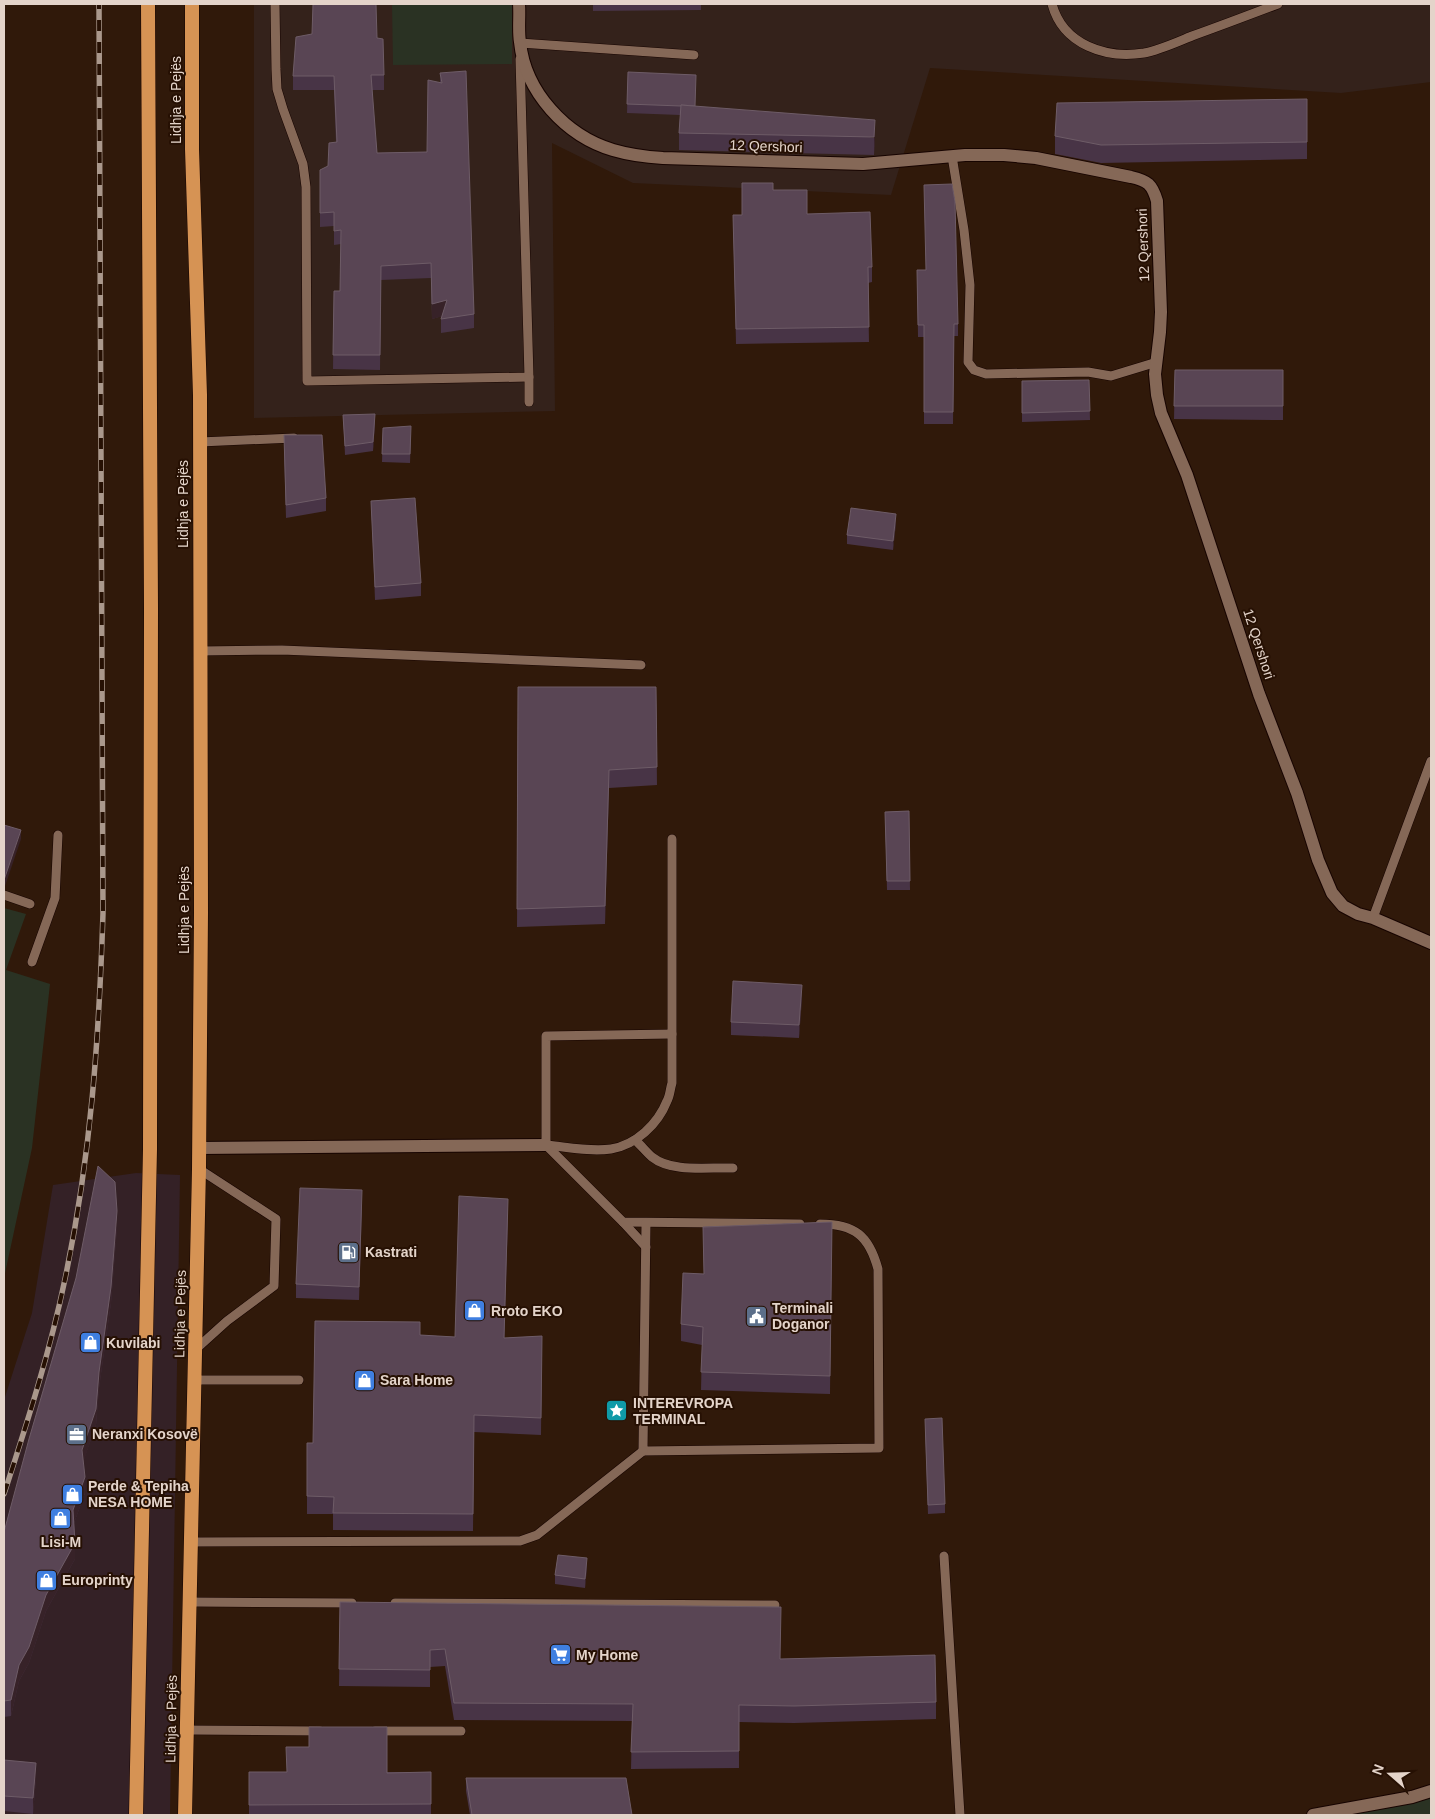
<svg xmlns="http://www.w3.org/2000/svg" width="1435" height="1819" font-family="Helvetica,sans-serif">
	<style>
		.industrial { fill: #342126 }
		.education { fill: #34221b }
		.green { fill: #2a3223 }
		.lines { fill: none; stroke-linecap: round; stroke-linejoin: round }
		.service-casing { stroke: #170400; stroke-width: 10 }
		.minor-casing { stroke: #170400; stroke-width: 14 }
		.trunk-casing { stroke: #170400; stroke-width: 15 }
		.service { stroke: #856857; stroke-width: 9 }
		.minor { stroke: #856857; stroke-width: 12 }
		.trunk { stroke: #d69354; stroke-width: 14 }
		.rail-casing { stroke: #aa988c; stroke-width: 5.5 }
		.rail { stroke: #261003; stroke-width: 4; stroke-dasharray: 11; stroke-linecap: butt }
		.wall { fill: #483446 }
		.shaded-wall { fill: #372228 }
		.building { fill: #594554; stroke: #6e5c67 }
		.labels { text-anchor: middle; stroke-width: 4; stroke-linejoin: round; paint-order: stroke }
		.street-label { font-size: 14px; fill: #e4d4ca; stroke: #261003 }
		.poi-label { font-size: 14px; font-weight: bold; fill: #e4d4ca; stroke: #261003; text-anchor: start }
	</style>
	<rect width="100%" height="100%" fill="#30190a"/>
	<path class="industrial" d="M136,1173L180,1175L170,1815H4V1400L32,1313L53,1185Z"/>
	<path class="education" d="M254,4H1431V82L1341,93L930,68L891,195L633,183L552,143L555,411L254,418Z"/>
	<g class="green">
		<path d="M392,4H512V64L393,65Z"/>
		<path d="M4,908L26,914L6,970L50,984L32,1148L4,1278Z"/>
		<path d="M1431,1791V1815H1313Z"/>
	</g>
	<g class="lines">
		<defs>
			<g id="service">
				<path d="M275,4L276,69L277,89L283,109L303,164L306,187L307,381L529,377L520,59"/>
				<path d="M1052,4C1063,45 1106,59 1144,53C1160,50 1177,42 1192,36C1220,26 1249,15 1278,4"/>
				<path d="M520,46V43L694,55"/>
				<path d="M952,156L964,230L970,285L968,362L974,370L986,374L1088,372L1111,376L1157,362"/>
				<path d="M529,377V402"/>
				<path d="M200,442L294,438"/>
				<path d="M200,651L282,650L641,665"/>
				<path d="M4,895L30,904"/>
				<path d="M1373,918L1431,761"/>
				<path d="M32,962L55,898L58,835"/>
				<path d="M672,1034L546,1036V1145L623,1222L800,1224"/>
				<path d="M635,1140C641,1145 646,1152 652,1157C672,1173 708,1167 733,1168"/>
				<path d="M546,1145C567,1147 590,1152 611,1149C636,1145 658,1124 667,1101C670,1096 670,1089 672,1083V839"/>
				<path d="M623,1222L646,1247"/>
				<path d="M646,1223L643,1451L879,1448L878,1269C869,1236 855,1224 820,1224"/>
				<path d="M196,1349L227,1321L274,1286L276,1219L199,1169"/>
				<path d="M195,1380H299"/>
				<path d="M192,1542L520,1541L537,1535L643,1451"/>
				<path d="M944,1556L960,1815"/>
				<path d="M191,1602L352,1603"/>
				<path d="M395,1603L775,1605"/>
				<path d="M187,1730L320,1731"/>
				<path d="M375,1731H461"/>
			</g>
			<g id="minor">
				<path d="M519,4C520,16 518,30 520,42C525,92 566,136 613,150C630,155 646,157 663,158L863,164L965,155H1004L1036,158L1131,177C1148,181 1152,184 1157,201L1161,312L1160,332L1155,374L1157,395L1161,413L1187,475L1259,694L1297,793L1318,860L1332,893L1343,906L1358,914L1373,918L1431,943"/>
				<path d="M199,1148L546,1145"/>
				<path d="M1313,1815L1412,1797L1431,1791"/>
			</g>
			<g id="trunk">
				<path d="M136,1815L150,1149L151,609L148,4"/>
				<path d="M185,1815L199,1169L201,912L200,395L192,149V4"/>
			</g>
		</defs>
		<use href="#service" class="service-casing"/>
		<use href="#minor" class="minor-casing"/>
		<use href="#trunk" class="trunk-casing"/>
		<use href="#service" class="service"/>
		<use href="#minor" class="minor"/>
		<use href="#trunk" class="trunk"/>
		<defs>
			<path id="rail" d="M4,1494C27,1423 50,1352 65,1279C91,1156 99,1038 103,913L99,4"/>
		</defs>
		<use href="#rail" class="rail-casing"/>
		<use href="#rail" class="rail"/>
	</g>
	<g class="wall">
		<path d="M593,4H701V10L593,11Z"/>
		<path d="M312,34L377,38L384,75V90H372L377,153L427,152L440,82V73L474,314V328L441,333V319L442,316L432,319L431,278L381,280L380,370L333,369L334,291H340L341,244L334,245V226L320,227V213L328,166L336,142L334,90H293V76Z"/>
		<path d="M628,72L695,106L875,138L874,155L679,150V133L680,115L627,113Z"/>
		<path d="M1307,99V159L1101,163L1055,154V136Z"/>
		<path d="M773,190L807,214L872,267V282L868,283L869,342L736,344L733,215H742Z"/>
		<path d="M917,270L958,324V336H954L953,424H924V337H918Z"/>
		<path d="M1175,370H1283V420L1174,419Z"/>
		<path d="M1089,380L1090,420L1022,422V381Z"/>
		<path d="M343,415L375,423L373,451L345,455Z"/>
		<path d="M383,428L411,435L410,463L382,462Z"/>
		<path d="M284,448L326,498V511L286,518Z"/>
		<path d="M371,501L421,583V596L375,600Z"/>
		<path d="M896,523L893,550L847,544V535Z"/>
		<path d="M518,687H656L657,785L609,788L605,924L517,927Z"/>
		<path d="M909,811L910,890H887L885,812Z"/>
		<path d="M802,998L799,1038L731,1035V1022Z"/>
		<path d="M362,1204L359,1300L296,1298V1284Z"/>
		<path d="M508,1217L504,1338L542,1336L541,1435L474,1432L473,1531L333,1530V1514H307V1443H313L420,1335L455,1337Z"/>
		<path d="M832,1222L830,1394L701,1390L702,1345L681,1341V1324L704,1274L703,1227Z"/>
		<path d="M117,1227L111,1303L99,1388L96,1425L83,1462L85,1493L74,1523L75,1559L46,1611L29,1663L19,1681L11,1716L4,1717V1532Z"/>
		<path d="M925,1428L945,1504V1513L928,1514Z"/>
		<path d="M587,1567L585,1588L555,1584V1575Z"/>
		<path d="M340,1602L780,1659L936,1702V1719L794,1723L739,1722V1768L631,1769L632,1721L454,1720L445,1666L430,1667V1687L339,1686Z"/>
		<path d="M4,1760L36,1778L33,1814L4,1811Z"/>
		<rect x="249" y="1772" width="182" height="43"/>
		<path d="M466,1778L632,1815H470L466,1791Z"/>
	</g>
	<g class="shaded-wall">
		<path d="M875,120V138L874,155V137Z"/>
		<path d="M447,300V315L432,319V304Z"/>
		<path d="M375,414V423L373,451V442Z"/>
		<path d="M896,514V523L893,550V541Z"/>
		<path d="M609,770V788L605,924V906Z"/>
		<path d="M21,830V839L4,889V880Z"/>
		<path d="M802,985V998L799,1038V1025Z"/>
		<path d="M508,1199V1217L504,1355V1338Z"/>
		<path d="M117,1211V1227L111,1303L99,1388L96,1425L82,1466V1450L99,1372Z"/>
		<path d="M85,1477V1493L73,1526V1510Z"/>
		<path d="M75,1543V1559L46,1611L29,1663L19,1681L11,1716V1700L19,1665L46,1595Z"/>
		<path d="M587,1558V1567L585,1588V1579Z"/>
		<path d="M36,1763V1778L33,1814V1798Z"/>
	</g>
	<g class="building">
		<path d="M313,4H376L377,38L383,39L384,75H371L377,153L427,152L428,80L442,83L440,73L466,71L474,314L441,319L447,300L432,304L431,263L381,266L380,355H333L334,291H340L341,230L334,231V212L320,213V170L328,166L329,143L337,142L334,76H293L296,37L312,34Z"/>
		<path d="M628,72L696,75L695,106L681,105V106L627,104Z"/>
		<path d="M1307,99V142L1101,145L1055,136L1057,103Z"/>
		<path d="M681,105L875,120L874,137L679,133Z"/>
		<path d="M742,183H773V190H807V214L870,212L872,267H868L869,327L736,329L733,215H742Z"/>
		<path d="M952,184L955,202L958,324H954L953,412H924V325H918L917,270H926L924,185Z"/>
		<path d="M1175,370H1283V406H1174Z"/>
		<path d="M1089,380L1090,411L1022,413V381Z"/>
		<path d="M375,414L373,442L345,446L343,415Z"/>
		<path d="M411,426L410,454H382L383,428Z"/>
		<path d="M284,435H322L326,498L286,505Z"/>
		<path d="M415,498L421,583L375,587L371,501Z"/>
		<path d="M851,508L896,514L893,541L847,535Z"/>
		<path d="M518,687H656L657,767L609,770L605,906L517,909Z"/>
		<path d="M909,811L910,881H887L885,812Z"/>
		<path d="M4,825L21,830L4,880Z"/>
		<path d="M733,981L802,985L799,1025L731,1022Z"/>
		<path d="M98,1166L115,1182L117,1211L111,1287L99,1372L96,1409L82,1450L85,1477L73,1510L75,1543L46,1595L29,1647L19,1665L11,1700L4,1701V1532L29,1439L76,1278Z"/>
		<path d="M300,1188L362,1190L359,1287L296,1284Z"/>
		<path d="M459,1196L508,1199L504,1338L542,1336L541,1418L474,1415L473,1514L333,1513L334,1497L307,1496V1443H313L315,1321L420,1322V1335L455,1337Z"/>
		<path d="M832,1222L830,1376L701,1372L703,1327L681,1324L683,1273L704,1274L703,1227Z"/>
		<path d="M942,1418L945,1504L928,1505L925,1419Z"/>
		<path d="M558,1555L587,1558L585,1579L555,1575Z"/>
		<path d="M340,1602L781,1607L780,1659L935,1655L936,1702L794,1706L739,1705V1751L631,1752L633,1704L454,1703L445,1649L430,1650V1670L339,1669Z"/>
		<path d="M309,1727H387V1773L431,1772V1804L249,1805V1772H287L286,1747H309Z"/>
		<path d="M4,1760L36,1763L33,1798L4,1796Z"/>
		<path d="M466,1778H626L632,1815H472Z"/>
	</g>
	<defs>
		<symbol id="fuel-square" viewBox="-11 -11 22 22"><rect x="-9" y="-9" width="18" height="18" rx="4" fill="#5c6f8a" stroke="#261003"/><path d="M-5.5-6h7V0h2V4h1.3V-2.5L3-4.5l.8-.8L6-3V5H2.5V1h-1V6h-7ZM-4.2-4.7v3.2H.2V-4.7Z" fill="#fff"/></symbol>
		<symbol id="shop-square" viewBox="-11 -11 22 22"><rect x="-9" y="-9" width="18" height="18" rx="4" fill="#3f7fe0" stroke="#261003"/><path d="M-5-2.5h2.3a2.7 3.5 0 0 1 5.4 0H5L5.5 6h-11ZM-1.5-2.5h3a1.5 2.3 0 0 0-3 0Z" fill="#fff"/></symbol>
		<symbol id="civic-square" viewBox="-11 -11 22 22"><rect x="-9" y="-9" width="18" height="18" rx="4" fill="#5c6f8a" stroke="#261003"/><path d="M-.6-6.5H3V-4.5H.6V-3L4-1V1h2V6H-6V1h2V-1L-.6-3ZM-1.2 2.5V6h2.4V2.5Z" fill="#fff"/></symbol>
		<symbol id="sight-square" viewBox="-11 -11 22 22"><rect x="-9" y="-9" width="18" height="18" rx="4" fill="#0f9aa8" stroke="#261003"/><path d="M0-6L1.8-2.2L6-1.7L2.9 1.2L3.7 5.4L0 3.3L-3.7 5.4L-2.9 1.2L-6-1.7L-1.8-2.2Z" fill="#fff"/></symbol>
		<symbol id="office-square" viewBox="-11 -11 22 22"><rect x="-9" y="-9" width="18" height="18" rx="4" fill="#5c6f8a" stroke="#261003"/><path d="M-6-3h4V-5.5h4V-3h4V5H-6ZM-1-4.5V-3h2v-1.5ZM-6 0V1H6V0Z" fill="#fff"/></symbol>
		<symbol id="supermarket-square" viewBox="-11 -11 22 22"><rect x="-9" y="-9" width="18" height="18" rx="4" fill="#3f7fe0" stroke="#261003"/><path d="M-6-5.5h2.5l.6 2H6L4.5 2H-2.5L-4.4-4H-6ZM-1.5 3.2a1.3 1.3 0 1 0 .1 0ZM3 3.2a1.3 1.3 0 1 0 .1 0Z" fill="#fff"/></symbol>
	</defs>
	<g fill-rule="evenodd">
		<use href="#fuel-square" x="336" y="1240" width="25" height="25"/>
		<use href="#shop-square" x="462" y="1298" width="25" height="25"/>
		<use href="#civic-square" x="744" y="1304" width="25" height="25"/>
		<use href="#shop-square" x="78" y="1330" width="25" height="25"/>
		<use href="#shop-square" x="352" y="1368" width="25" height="25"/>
		<use href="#sight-square" x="604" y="1398" width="25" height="25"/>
		<use href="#office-square" x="64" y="1422" width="25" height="25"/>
		<use href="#shop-square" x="60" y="1482" width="25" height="25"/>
		<use href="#shop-square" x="48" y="1506" width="25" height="25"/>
		<use href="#shop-square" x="34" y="1568" width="25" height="25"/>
		<use href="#supermarket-square" x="548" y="1642" width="25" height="25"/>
	</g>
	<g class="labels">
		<g class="street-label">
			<text transform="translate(176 100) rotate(-90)" y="5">Lidhja e Pejës</text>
			<text transform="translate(766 146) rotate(2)" y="5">12 Qershori</text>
			<text transform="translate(1143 245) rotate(-92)" y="5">12 Qershori</text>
			<text transform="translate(183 504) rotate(-90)" y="5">Lidhja e Pejës</text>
			<text transform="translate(1259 644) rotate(72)" y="5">12 Qershori</text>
			<text transform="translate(184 910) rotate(-90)" y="5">Lidhja e Pejës</text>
			<text transform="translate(180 1314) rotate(-89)" y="5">Lidhja e Pejës</text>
			<text transform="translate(171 1719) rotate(-89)" y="5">Lidhja e Pejës</text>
		</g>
		<g class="poi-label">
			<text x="365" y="1257">Kastrati</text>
			<text x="772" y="1313">Terminali<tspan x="772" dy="16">Doganor</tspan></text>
			<text x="491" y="1316">Rroto EKO</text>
			<text x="106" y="1348">Kuvilabi</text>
			<text x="380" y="1385">Sara Home</text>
			<text x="633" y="1408">INTEREVROPA<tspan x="633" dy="16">TERMINAL</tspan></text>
			<text x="92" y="1439">Neranxi Kosovë</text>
			<text x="88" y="1491">Perde &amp; Tepiha<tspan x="88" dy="16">NESA HOME</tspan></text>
			<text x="61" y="1547" text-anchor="middle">Lisi-M</text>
			<text x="62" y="1585">Europrinty</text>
			<text x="576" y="1660">My Home</text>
		</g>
	</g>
	<rect width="1435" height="1819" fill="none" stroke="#e4d4ca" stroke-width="10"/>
	<g transform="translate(1390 1774) rotate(290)" stroke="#261003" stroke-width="4" paint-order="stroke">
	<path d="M0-4L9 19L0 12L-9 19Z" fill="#e4d4ca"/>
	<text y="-8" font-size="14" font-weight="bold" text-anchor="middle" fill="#e4d4ca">N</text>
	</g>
</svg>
